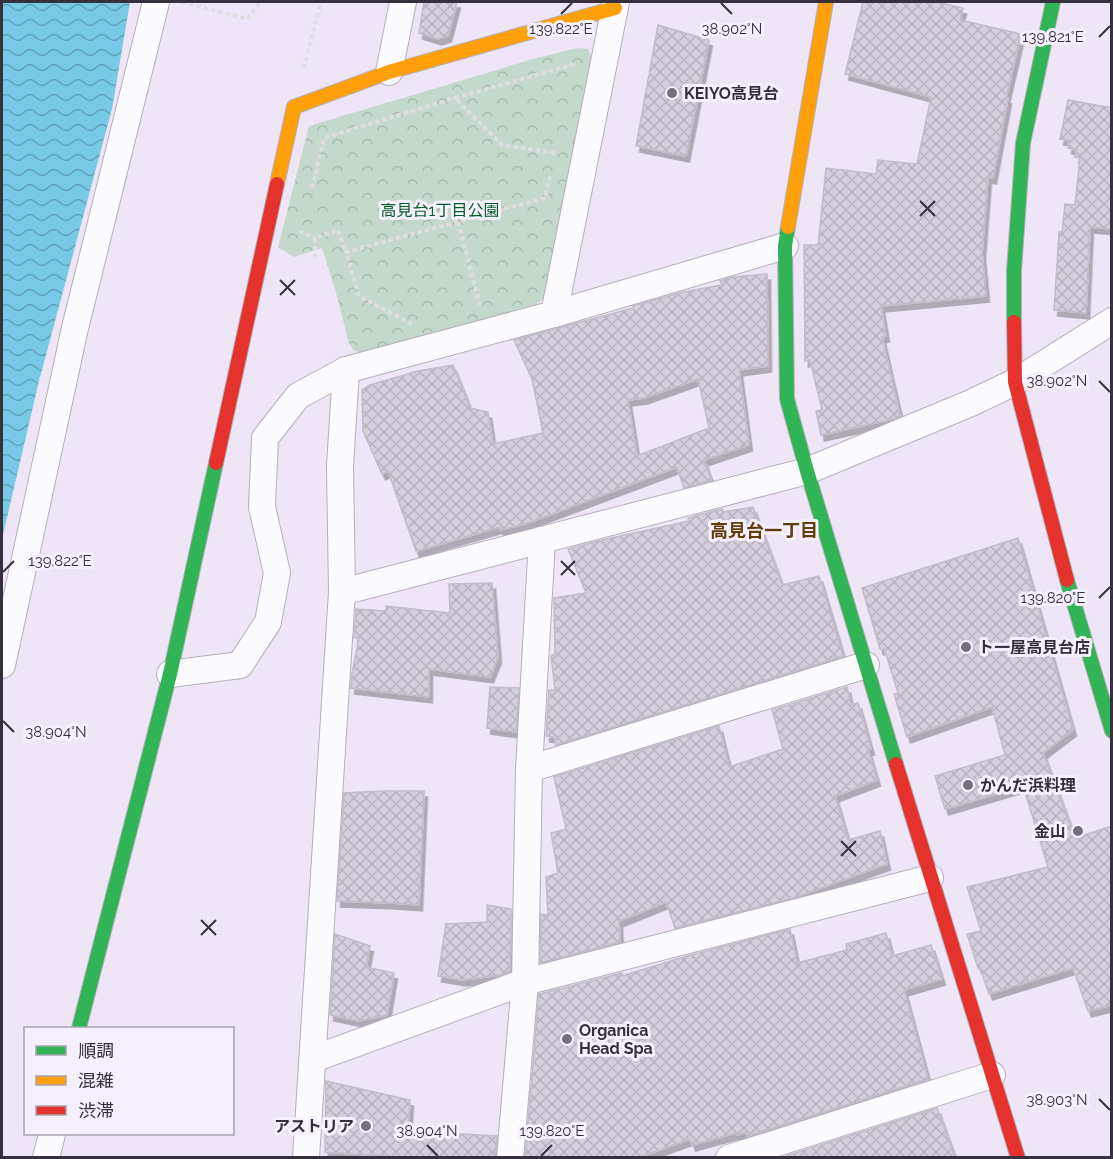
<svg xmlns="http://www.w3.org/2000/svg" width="1113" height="1159" font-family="Raleway,'Noto Sans JP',sans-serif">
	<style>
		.park { fill: url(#park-crowns) }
		.water { fill: url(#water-waves) }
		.building { fill: url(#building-cross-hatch); stroke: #c2bcc8; stroke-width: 1.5; fill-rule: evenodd; filter: url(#shadow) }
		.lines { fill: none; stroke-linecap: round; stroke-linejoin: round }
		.street-casing { stroke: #b5afbb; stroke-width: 28 }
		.fast-casing { stroke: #b5afbb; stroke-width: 16 }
		.slow-casing { stroke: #b5afbb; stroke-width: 16 }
		.jam-casing { stroke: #b5afbb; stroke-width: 16 }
		.path { stroke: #e0dde2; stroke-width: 4; stroke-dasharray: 4.5 3; stroke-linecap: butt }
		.street { stroke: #fcfbfe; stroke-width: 26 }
		.fast { stroke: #30b455; stroke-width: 14 }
		.slow { stroke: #ff9f0a; stroke-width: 14 }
		.jam { stroke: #e5322d; stroke-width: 14 }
		.ticks { fill: none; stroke: #35303b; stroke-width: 2 }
		.poi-dot { fill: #76707c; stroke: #f6f0fd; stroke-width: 2 }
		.labels { text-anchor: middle; stroke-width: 6; stroke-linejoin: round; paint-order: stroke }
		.poi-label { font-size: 16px; font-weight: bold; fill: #35303b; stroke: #f6f0fd; text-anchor: start }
		.park-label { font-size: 16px; fill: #045d26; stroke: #f6f0fd }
		.neighbourhood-label { font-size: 18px; font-weight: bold; fill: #623d0a; stroke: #f6f0fd }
		.ticks-label { font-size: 15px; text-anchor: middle; fill: #35303b; stroke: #f6f0fd; stroke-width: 6; stroke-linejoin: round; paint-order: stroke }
	</style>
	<defs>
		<pattern id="park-crowns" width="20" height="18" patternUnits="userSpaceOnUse" patternTransform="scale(1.5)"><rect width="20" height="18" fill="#c4d9cb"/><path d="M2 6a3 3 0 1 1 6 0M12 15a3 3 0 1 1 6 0" fill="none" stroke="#a9bbaf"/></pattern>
		<pattern id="water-waves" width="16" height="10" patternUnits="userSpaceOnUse" patternTransform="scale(1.5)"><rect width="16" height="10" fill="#78c9e6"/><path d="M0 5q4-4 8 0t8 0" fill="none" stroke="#63a4bc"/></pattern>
		<pattern id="building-cross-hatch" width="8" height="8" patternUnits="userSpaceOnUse" patternTransform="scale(1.5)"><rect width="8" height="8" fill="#d5cfdc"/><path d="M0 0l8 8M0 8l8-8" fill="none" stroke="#b7b2be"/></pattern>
		<filter id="shadow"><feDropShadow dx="3.5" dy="6" stdDeviation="0" flood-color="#0004"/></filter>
	</defs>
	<rect width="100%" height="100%" fill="#eee6f6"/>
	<path class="park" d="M577,48L588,49L591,57L545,297L534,306L366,354L354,351L349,343L335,289L322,248L294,257L278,247L309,126L533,59Z"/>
	<path class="water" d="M2,2H130L112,109L39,381L2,539Z"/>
	<g class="building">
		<path d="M424,2H457L448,36L438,39L419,33Z"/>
		<path d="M863,2H937L963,8L960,20L1021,34L1006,98H1008L993,178L988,177L982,253L986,296L881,306L886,336L882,337L900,416L893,419L821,435L816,411L822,410L810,360L805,361L804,247V245H818L826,168L876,174L878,160L917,164L931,97L845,74Z"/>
		<path d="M658,25L709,40L686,156L636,146Z"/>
		<path d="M1068,100L1112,108V229L1090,227L1086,313L1054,310L1059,232H1062L1065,204L1075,205L1080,158L1075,157L1077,150L1068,148L1069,140L1060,139Z"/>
		<path d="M767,274L768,366L739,370L749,445L704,460L711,480L684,488L677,467L525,524L500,530V527L416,551L388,471L382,474L363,431L362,390L370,385L418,371L453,365L470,408L488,412L493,444L543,433L532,379L514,340L633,308V306L683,292L722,285L720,281L733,277ZM698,379L709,428L637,456L628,400L644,398Z"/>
		<path d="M753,507L782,585L819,576L843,656L556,745L554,737L546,736L549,690H555L551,656L555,654L554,598L586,593L568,549L602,540L689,521L688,518L694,517V516L722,509L723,512Z"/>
		<path d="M1018,538L1073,730L1043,753L1075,838L1112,826V1005L1088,1011L1073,968L989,994L980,968H978L967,934L981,931L967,887L1048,867L1023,786L945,809L935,776L1005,755L992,707L907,737L894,694L898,693L884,648L880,649L862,588Z"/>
		<path d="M492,583L498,657L490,677L429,669V697L351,688L352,674L359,637L354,638L356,609L386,611V606L450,613L449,584Z"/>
		<path d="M490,687L519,688L516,732L487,728Z"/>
		<path d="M847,687L851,705L858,703L871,749L868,750L877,780L835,796L848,840L880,831L887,864L793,898L675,928L666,902L619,921L620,942L540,963L541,914L548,915L546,877L558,873L551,833L566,829L554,777L719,726L729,767L783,749L772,710Z"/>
		<path d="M383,791H424L419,905L392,903L337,901L344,793Z"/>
		<path d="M487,905L511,909L510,971L500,975L463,980L438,976L446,924L487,922Z"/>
		<path d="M790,929L797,963L847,950L846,944L886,933L892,956L931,945L942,979L904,990L928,1079L747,1136L746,1132L737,1135L736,1133L692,1145L690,1139L637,1158H525L539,994L622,973V976L684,957Z"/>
		<path d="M335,934L370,946L366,967L394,973L387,1015L359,1021L330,1015Z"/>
		<path d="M326,1081L410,1100L408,1131L497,1136L495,1158H420L325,1152Z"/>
		<path d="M937,1108L955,1158H780Z"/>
	</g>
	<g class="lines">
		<defs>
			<g id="street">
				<path d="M389,72L403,2"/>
				<path d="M554,314L785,246"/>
				<path d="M342,592L807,471L971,403L1015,382L1112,321"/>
				<path d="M2,665L75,328L156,2"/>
				<path d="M170,674L240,665L268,622L277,573L262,507L265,438L298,396L346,370L554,314L616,2"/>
				<path d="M529,769L866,665"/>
				<path d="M313,1059L525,982L930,878"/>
				<path d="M46,1158L52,1134"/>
				<path d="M306,1158L342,592L340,466L346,370"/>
				<path d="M510,1158L525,982L529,769L542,540"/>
				<path d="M729,1158L992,1075"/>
			</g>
			<g id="fast">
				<path d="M788,227L785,246L787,399L807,471L896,764"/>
				<path d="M1014,322V271L1023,143L1053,2"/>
				<path d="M1067,580L1112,731"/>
				<path d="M79,1028L170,674L216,463"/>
			</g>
			<g id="slow">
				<path d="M277,184L294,107L389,72L615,8"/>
				<path d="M788,227L826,2"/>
			</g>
			<g id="jam">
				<path d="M1014,322L1015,382L1067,580"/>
				<path d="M216,463L277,184"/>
				<path d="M896,764L1018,1158"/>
			</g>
		</defs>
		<use href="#street" class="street-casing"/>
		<use href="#fast" class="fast-casing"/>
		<use href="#slow" class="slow-casing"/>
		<use href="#jam" class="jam-casing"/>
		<g class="path">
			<path d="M182,2L247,19L257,7L259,2"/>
			<path d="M304,68L321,2"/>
			<path d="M555,153L502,145L455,98L575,64"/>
			<path d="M312,188L324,138L455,98"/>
			<path d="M458,222L480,305"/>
			<path d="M301,230V232L315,238"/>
			<path d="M315,258V238L338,230L346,252"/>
			<path d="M412,324L359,296L346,252L545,198L550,176"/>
		</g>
		<use href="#street" class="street"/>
		<use href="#fast" class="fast"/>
		<use href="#slow" class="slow"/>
		<use href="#jam" class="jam"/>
	</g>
	<path class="ticks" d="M721,3L732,14M561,14L572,3M1099,37L1110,26M920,201L935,216M920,216L935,201M280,280L295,295M280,295L295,280M1099,381L1110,392M561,561L575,575M3,572L14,561M561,575L575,561M1099,598L1110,587M3,721L14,732M841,841L856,856M841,856L856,841M201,920L216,935M201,935L216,920M1099,1099L1110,1110M427,1145L438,1156M541,1156L552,1145"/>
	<g class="poi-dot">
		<circle cx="672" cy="93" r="6"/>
		<circle cx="966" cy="647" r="6"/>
		<circle cx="968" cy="785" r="6"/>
		<circle cx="1078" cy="831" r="6"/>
		<circle cx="567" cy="1039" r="6"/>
		<circle cx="366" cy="1126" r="6"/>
	</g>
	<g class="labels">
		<g class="poi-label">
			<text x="684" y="99">KEIYO高見台</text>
			<text x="978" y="653">ト一屋高見台店</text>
			<text x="980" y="791">かんだ浜料理</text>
			<text x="1066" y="837" text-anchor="end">金山</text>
			<text x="579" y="1036">Organica<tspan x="579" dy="18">Head Spa</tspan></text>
			<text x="354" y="1132" text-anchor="end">アストリア</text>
		</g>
		<g class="park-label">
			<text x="440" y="216">高見台1丁目公園</text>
		</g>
		<g class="neighbourhood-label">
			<text x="764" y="537">高見台一丁目</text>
		</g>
	</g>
	<g class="ticks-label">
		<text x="732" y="34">38.902°N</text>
		<text x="561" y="34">139.822°E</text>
		<text x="1053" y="42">139.821°E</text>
		<text x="1057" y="386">38.902°N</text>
		<text x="60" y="566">139.822°E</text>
		<text x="1053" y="603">139.820°E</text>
		<text x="56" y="737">38.904°N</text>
		<text x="1057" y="1105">38.903°N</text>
		<text x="427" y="1136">38.904°N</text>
		<text x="552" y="1136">139.820°E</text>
	</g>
	<rect width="1113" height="1159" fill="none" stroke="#35303b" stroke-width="6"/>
	<rect x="24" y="1027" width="210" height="108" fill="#f6f0fd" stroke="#a9a3af" stroke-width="1.5"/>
	<rect x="36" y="1046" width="30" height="9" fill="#30b455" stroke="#a9a3af" stroke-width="1.5"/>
	<text x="78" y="1057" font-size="18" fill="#35303b">順調</text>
	<rect x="36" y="1076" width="30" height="9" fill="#ff9f0a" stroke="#a9a3af" stroke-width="1.5"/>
	<text x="78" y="1087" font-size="18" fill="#35303b">混雑</text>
	<rect x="36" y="1106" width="30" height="9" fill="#e5322d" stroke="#a9a3af" stroke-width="1.5"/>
	<text x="78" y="1117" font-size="18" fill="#35303b">渋滞</text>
</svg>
